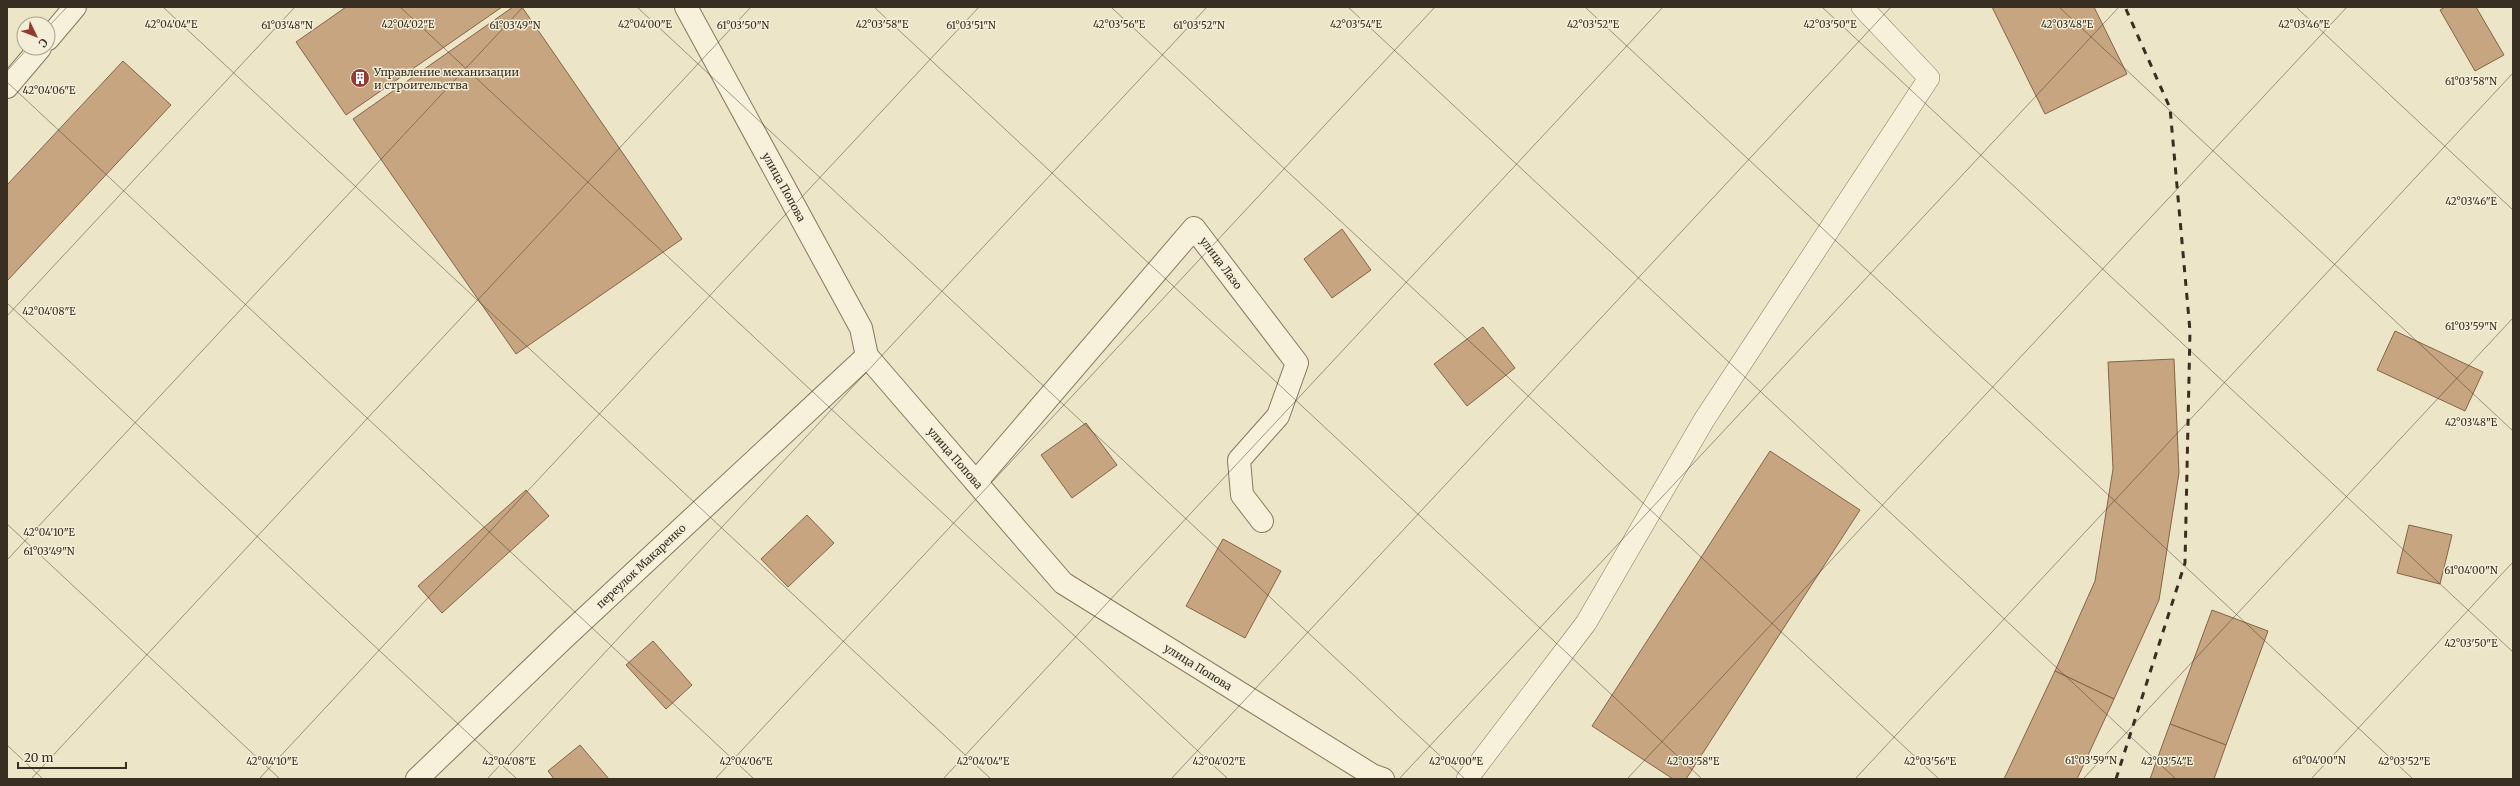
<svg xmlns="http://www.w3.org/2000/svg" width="2520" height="786" font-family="Merriweather,serif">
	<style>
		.building { fill: #c7a581; stroke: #846546 }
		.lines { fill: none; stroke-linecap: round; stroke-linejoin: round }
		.service-casing { stroke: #87785e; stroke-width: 22 }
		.minor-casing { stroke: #87785e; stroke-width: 24 }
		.tertiary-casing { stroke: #87785e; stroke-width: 24 }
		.service { stroke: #f7f1db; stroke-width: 21 }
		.minor { stroke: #f7f1db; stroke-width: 22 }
		.tertiary { stroke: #f7f1db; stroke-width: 22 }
		.rail { stroke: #382e21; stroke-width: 3; stroke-dasharray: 7 7; stroke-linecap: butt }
		.ticks { fill: none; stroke: #382e21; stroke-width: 1; stroke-opacity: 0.45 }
		.labels { text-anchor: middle; stroke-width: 3; stroke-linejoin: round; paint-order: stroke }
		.poi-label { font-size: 11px; fill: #382e21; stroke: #f4eed8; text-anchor: start }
		.street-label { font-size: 11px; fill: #382e21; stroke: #f4eed8 }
		.ticks-label { font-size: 10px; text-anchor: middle; fill: #382e21; stroke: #f4eed8; stroke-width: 3; stroke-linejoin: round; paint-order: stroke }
	</style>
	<rect width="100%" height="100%" fill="#ece5c8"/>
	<g class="building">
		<path d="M346,7H502L346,115L296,42Z"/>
		<path d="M513,7H522L682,239L516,354L353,119Z"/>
		<path d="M1992,7H2094L2127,74L2045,114Z"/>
		<path d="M2445,7H2476L2504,55L2475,71L2440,10Z"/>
		<path d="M123,61L171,105L7,281V185Z"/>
		<path d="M1342,229L1371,270L1332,298L1304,259Z"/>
		<path d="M1483,327L1515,368L1467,406L1434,364Z"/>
		<path d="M2395,331L2483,372L2465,411L2377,370Z"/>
		<path d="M2174,359L2179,473L2159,600L2114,699L2055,671L2095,581L2113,469L2108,362Z"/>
		<path d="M1086,423L1117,465L1072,498L1041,455Z"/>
		<path d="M1770,451L1860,510L1686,779H1673L1592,726Z"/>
		<path d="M526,490L549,516L442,613L418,586Z"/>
		<path d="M807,515L834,543L788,587L761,559Z"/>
		<path d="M2409,525L2452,535L2440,584L2397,573Z"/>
		<path d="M1223,539L1281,571L1245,638L1186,606Z"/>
		<path d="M2212,610L2268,631L2226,745L2170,724Z"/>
		<path d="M653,641L692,685L666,709L626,665Z"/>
		<path d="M2055,671L2114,699L2077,779H2004Z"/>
		<path d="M2170,724L2226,745L2214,779H2150Z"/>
		<path d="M580,745L609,779H554L548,771Z"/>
	</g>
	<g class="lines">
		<defs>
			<path id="service" d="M1467,779L1586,623L1704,420L1929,78L1862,7"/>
			<g id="minor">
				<path d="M976,482L1194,228L1297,363L1278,416L1239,460L1242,495L1262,521"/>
				<path d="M417,779L565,637L867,356"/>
			</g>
			<g id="tertiary">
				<path d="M686,7L861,328L867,356L1063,583L1372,775L1383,779"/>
				<path d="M48,39L75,7"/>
				<path d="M7,87L40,48"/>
			</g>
		</defs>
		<use href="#service" class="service-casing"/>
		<use href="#minor" class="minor-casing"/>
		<use href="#tertiary" class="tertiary-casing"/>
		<use href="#service" class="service"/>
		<use href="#minor" class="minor"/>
		<use href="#tertiary" class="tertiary"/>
		<path class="rail" d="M2116,779L2185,563L2190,331L2170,108L2125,7"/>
	</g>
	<path class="ticks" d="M163,7L991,779M400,7L1228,779M637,7L1465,779M874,7L1702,779M1111,7L1939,779M1348,7L2176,779M1585,7L2413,779M1822,7L2513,652M2059,7L2513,431M2296,7L2513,210M48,27L67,7M7,71L28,48M7,82L754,779M7,303L517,779M7,316L295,7M7,524L280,779M7,560L523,7M7,745L43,779M31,779L751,7M259,779L979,7M487,779L1207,7M715,779L1435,7M943,779L1663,7M1171,779L1891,7M1399,779L2119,7M1627,779L2347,7M1855,779L2513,73M2083,779L2513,318M2311,779L2513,562"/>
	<defs>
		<symbol id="building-disc" viewBox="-11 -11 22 22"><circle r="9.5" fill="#923b32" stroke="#f4eed8"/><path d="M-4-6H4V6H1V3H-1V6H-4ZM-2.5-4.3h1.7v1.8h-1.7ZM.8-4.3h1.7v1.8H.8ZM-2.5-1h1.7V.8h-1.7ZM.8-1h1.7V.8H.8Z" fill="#fff"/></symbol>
	</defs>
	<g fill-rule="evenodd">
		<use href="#building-disc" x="349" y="67" width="22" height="22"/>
	</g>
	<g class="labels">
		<g class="poi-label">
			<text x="374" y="76">Управление механизации<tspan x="374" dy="13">и строительства</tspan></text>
		</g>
		<g class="street-label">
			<text transform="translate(784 187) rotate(61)" y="4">улица Попова</text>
			<text transform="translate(1221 263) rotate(53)" y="4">улица Лазо</text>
			<text transform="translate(955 458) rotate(49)" y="4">улица Попова</text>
			<text transform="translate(641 566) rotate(-43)" y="4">переулок Макаренко</text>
			<text transform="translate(1198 667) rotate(32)" y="4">улица Попова</text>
		</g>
	</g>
	<g class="ticks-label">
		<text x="2304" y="28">42°03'46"E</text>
		<text x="171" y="28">42°04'04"E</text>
		<text x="408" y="28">42°04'02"E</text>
		<text x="645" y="28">42°04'00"E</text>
		<text x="882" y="28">42°03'58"E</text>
		<text x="1119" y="28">42°03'56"E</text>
		<text x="1356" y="28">42°03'54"E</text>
		<text x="1593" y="28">42°03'52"E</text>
		<text x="1830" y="28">42°03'50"E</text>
		<text x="2067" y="28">42°03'48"E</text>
		<text x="1199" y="29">61°03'52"N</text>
		<text x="287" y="29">61°03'48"N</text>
		<text x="515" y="29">61°03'49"N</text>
		<text x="743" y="29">61°03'50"N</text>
		<text x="971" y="29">61°03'51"N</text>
		<text x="2471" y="85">61°03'58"N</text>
		<text x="49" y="94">42°04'06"E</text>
		<text x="2471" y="205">42°03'46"E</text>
		<text x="49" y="315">42°04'08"E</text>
		<text x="2471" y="330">61°03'59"N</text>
		<text x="2471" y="426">42°03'48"E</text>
		<text x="49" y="536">42°04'10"E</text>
		<text x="49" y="555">61°03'49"N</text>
		<text x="2471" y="574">61°04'00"N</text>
		<text x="2471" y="647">42°03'50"E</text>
		<text x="2091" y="764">61°03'59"N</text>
		<text x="2319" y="764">61°04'00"N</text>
		<text x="272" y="765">42°04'10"E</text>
		<text x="509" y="765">42°04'08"E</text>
		<text x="746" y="765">42°04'06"E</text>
		<text x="983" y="765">42°04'04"E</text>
		<text x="1219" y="765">42°04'02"E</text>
		<text x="1456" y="765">42°04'00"E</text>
		<text x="1693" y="765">42°03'58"E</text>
		<text x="1930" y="765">42°03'56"E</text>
		<text x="2167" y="765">42°03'54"E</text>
		<text x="2404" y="765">42°03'52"E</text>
	</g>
	<rect width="2520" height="786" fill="none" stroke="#382e21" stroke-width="16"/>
	<g transform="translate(36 36) rotate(133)"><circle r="19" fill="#f4eed8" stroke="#a9a18f"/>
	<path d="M0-3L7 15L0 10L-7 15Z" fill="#923b32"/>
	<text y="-6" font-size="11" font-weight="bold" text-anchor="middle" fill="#382e21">С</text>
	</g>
	<path d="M18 762v6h108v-6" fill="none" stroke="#382e21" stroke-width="2"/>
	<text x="24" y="762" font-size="12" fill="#382e21" stroke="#f4eed8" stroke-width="3" paint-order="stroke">20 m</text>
</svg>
